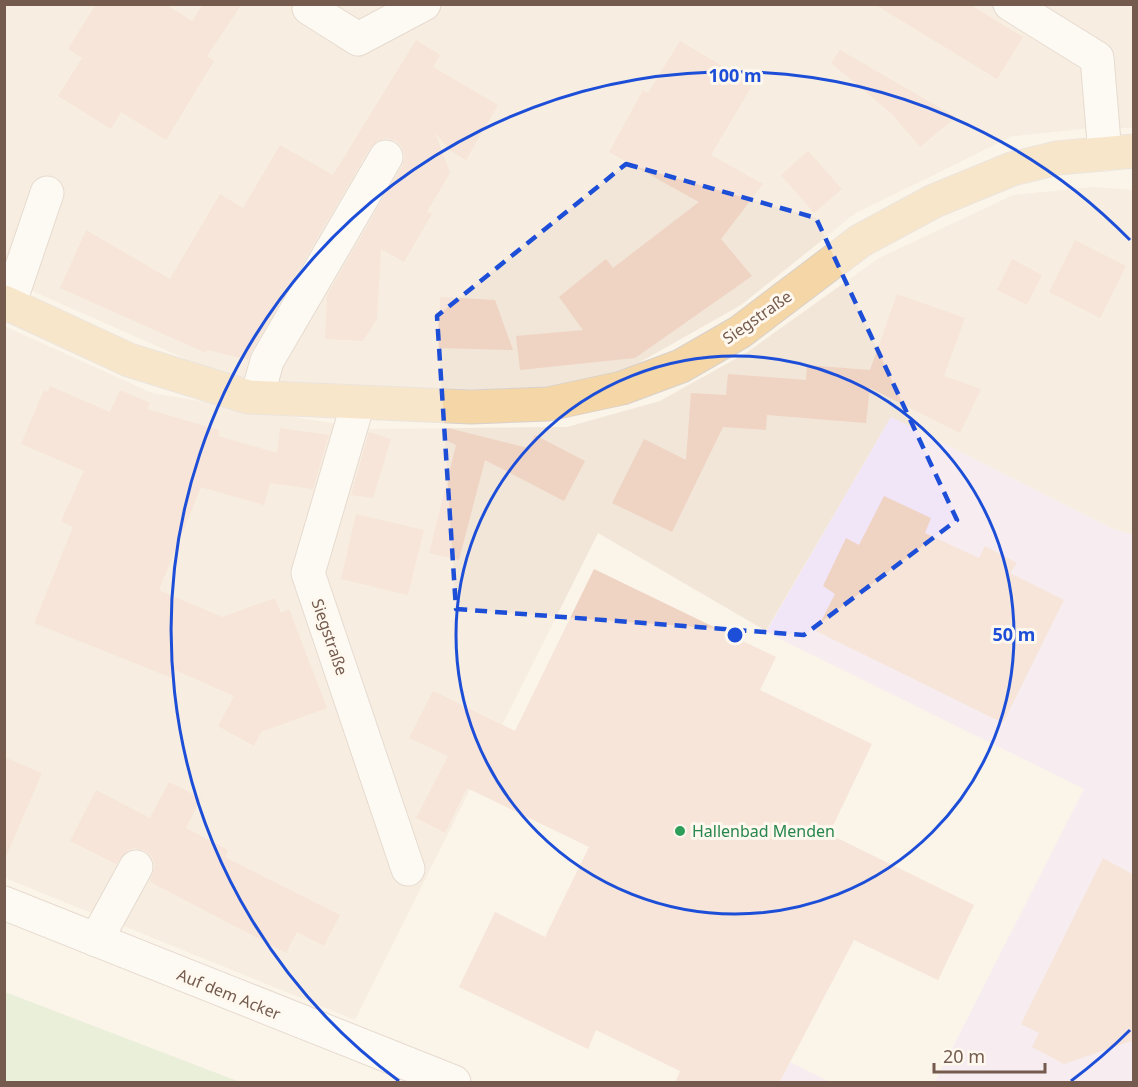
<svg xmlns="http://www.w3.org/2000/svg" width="1138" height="1087" font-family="'Noto Sans',sans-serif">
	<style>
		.residential { fill: #f2e6d8 }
		.education { fill: #f1e5f8 }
		.green { fill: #d6e8c8 }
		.building { fill: #efd3c3 }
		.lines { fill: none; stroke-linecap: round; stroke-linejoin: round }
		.minor-casing { stroke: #cdbcb0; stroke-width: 35 }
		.major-casing { stroke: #d8d1cd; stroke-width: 35 }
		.minor { stroke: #fff; stroke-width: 33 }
		.major { stroke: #f4d6a7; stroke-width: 33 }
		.marked { fill: none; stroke: #1d4ed8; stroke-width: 4.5; stroke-dasharray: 12 8; stroke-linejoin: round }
		.ring { fill: none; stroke: #1d4ed8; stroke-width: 3 }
		.leisure-dot { fill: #2e9e5b; stroke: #fef8ef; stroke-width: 2 }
		.labels { text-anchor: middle; stroke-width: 6; stroke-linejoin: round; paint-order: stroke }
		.street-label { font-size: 16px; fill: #745b4e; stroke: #fef8ef }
		.leisure-label { font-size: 16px; fill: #27864d; stroke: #fef8ef; text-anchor: start }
		.centre { fill: #1d4ed8; stroke: #fef8ef; stroke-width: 3 }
		.ring-label { font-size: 18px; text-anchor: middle; font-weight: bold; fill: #1d4ed8; stroke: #fef8ef; stroke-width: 6; stroke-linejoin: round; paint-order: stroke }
	</style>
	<rect width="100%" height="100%" fill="#fbf4e9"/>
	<g class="residential">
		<path d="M5,5H1133V128H1092L1013,136L856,213L741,305L626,370L529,391L238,382L5,279Z"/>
		<path d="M1093,187L1133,190V535L1111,528L891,417L766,631L598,533L355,1020L5,878L4,326L152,393L367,429L567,427L660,401L746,353L879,258L1013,195Z"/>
	</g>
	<g class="education">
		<path d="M891,417L1111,528L1133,535V1082H935L1084,789L766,632Z"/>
		<path d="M790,1062L830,1082H780Z"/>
	</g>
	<path class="green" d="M4,992H5L240,1082H5Z"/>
	<g class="building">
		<path d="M96,4H165L192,21L203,4H242L207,56L214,61L166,140L121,112L111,129L58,96L82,58L68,49Z"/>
		<path d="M874,4H969L1023,37L997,79Z"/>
		<path d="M416,40L440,55L433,67L498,105L466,160L449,150L435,132L450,173L427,212L432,214L404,262L381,249L377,319L363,341L325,339L327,295L402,166L405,156L402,147L396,141L387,138L377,141L370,148L251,352L248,360L208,350L206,353L60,288L86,230L170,279L220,194L243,208L280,145L333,175Z"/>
		<path d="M680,41L753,84L711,155L763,184L721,239L752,276L635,358L520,370L516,336L583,330L559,297L606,259L613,268L699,202L609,152L643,90L648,93Z"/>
		<path d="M840,50L956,117L920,147L892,114L831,63Z"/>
		<path d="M808,151L842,189L814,213L781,175Z"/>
		<path d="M1075,240L1126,266L1100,318L1049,292Z"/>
		<path d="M1012,259L1042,275L1027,305L997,290Z"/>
		<path d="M897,294L965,318L944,376L981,389L960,433L870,388L866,423L767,415L766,430L723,427L672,532L612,503L644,439L686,460L691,393L726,395L728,374L806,380L807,365L870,370Z"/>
		<path d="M440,297L495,300L513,350L438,348Z"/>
		<path d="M50,386L110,412L120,390L150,403L147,409L219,430L218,436L277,453L280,428L329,435L313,489L270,483L264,505L201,487L159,590L222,617L275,598L281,613L289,609L327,708L261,732L254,746L218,726L234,696L175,670L172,678L34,623L73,527L61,521L84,471L21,444L44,390L48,392Z"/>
		<path d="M448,428L528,448L535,435L585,461L564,501L485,460L459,560L429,553L456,445L444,439Z"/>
		<path d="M369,432L391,439L373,498L351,495Z"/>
		<path d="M884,496L931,518L925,533L979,558L985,546L1017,563L1010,573L1064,600L1003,723L816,631L835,594L823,586L846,538L859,545Z"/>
		<path d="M356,514L424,530L408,595L341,579Z"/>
		<path d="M594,569L776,657L760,690L872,744L829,834L974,905L938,980L854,940L779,1083H675L680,1071L596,1030L588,1049L459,987L495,912L545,937L589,847L467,788L445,833L416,818L448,756L409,738L433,691L515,731Z"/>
		<path d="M4,757L42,773L4,861Z"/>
		<path d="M169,782L201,798L186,828L228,850L225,857L340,915L324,946L297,932L286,953L154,884L150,881L155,866L152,857L144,850L135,848L127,851L116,864L70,841L96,790L150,818Z"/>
		<path d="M1103,858L1134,875V1040L1064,1064L1032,1047L1039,1033L1021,1024Z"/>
	</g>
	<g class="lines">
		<defs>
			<g id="minor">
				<path d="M1010,4L1097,58L1105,154"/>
				<path d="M309,8L358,39L424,4"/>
				<path d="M9,305L47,193"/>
				<path d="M257,397L267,361L386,157"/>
				<path d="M358,403L308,573L408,869"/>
				<path d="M4,903L454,1082"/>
				<path d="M96,940L136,867"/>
			</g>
			<path id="major" d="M4,302L129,360L248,397L471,407L548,404L622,388L681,366L740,332L860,241L934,201L1012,169L1057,158L1134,151"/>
		</defs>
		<use href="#minor" class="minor-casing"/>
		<use href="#major" class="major-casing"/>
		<use href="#minor" class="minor"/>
		<use href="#major" class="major"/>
	</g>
	<path d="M0 0H1138V1087H0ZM626,164L816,218L957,520L804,635L456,609L437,316Z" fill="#fbf4e9" fill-opacity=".55" fill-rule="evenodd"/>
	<path class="marked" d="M626,164L816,218L957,520L804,635L456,609L437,316Z"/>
	<g class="ring">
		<circle cx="735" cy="635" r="279"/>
		<path d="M1130 1030A559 559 0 0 1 1071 1081M399 1081A559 559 0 1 1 1130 240"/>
	</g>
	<circle class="leisure-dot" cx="680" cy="831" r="6"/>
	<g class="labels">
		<g class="street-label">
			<text transform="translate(757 317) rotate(-35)" y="6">Siegstraße</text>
			<text transform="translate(330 637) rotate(71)" y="6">Siegstraße</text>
			<text transform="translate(229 994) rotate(22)" y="6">Auf dem Acker</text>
		</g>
		<g class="leisure-label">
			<text x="692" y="837">Hallenbad Menden</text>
		</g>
	</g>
	<circle cx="735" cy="635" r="9" class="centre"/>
	<g class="ring-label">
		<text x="735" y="82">100 m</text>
		<text x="1014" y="641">50 m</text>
	</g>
	<rect width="1138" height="1087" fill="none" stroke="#745b4e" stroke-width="12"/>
	<path d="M934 1063v9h111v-9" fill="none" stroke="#745b4e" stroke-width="3"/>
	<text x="943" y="1063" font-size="18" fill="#745b4e" stroke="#fef8ef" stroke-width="4.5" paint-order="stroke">20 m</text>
</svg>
